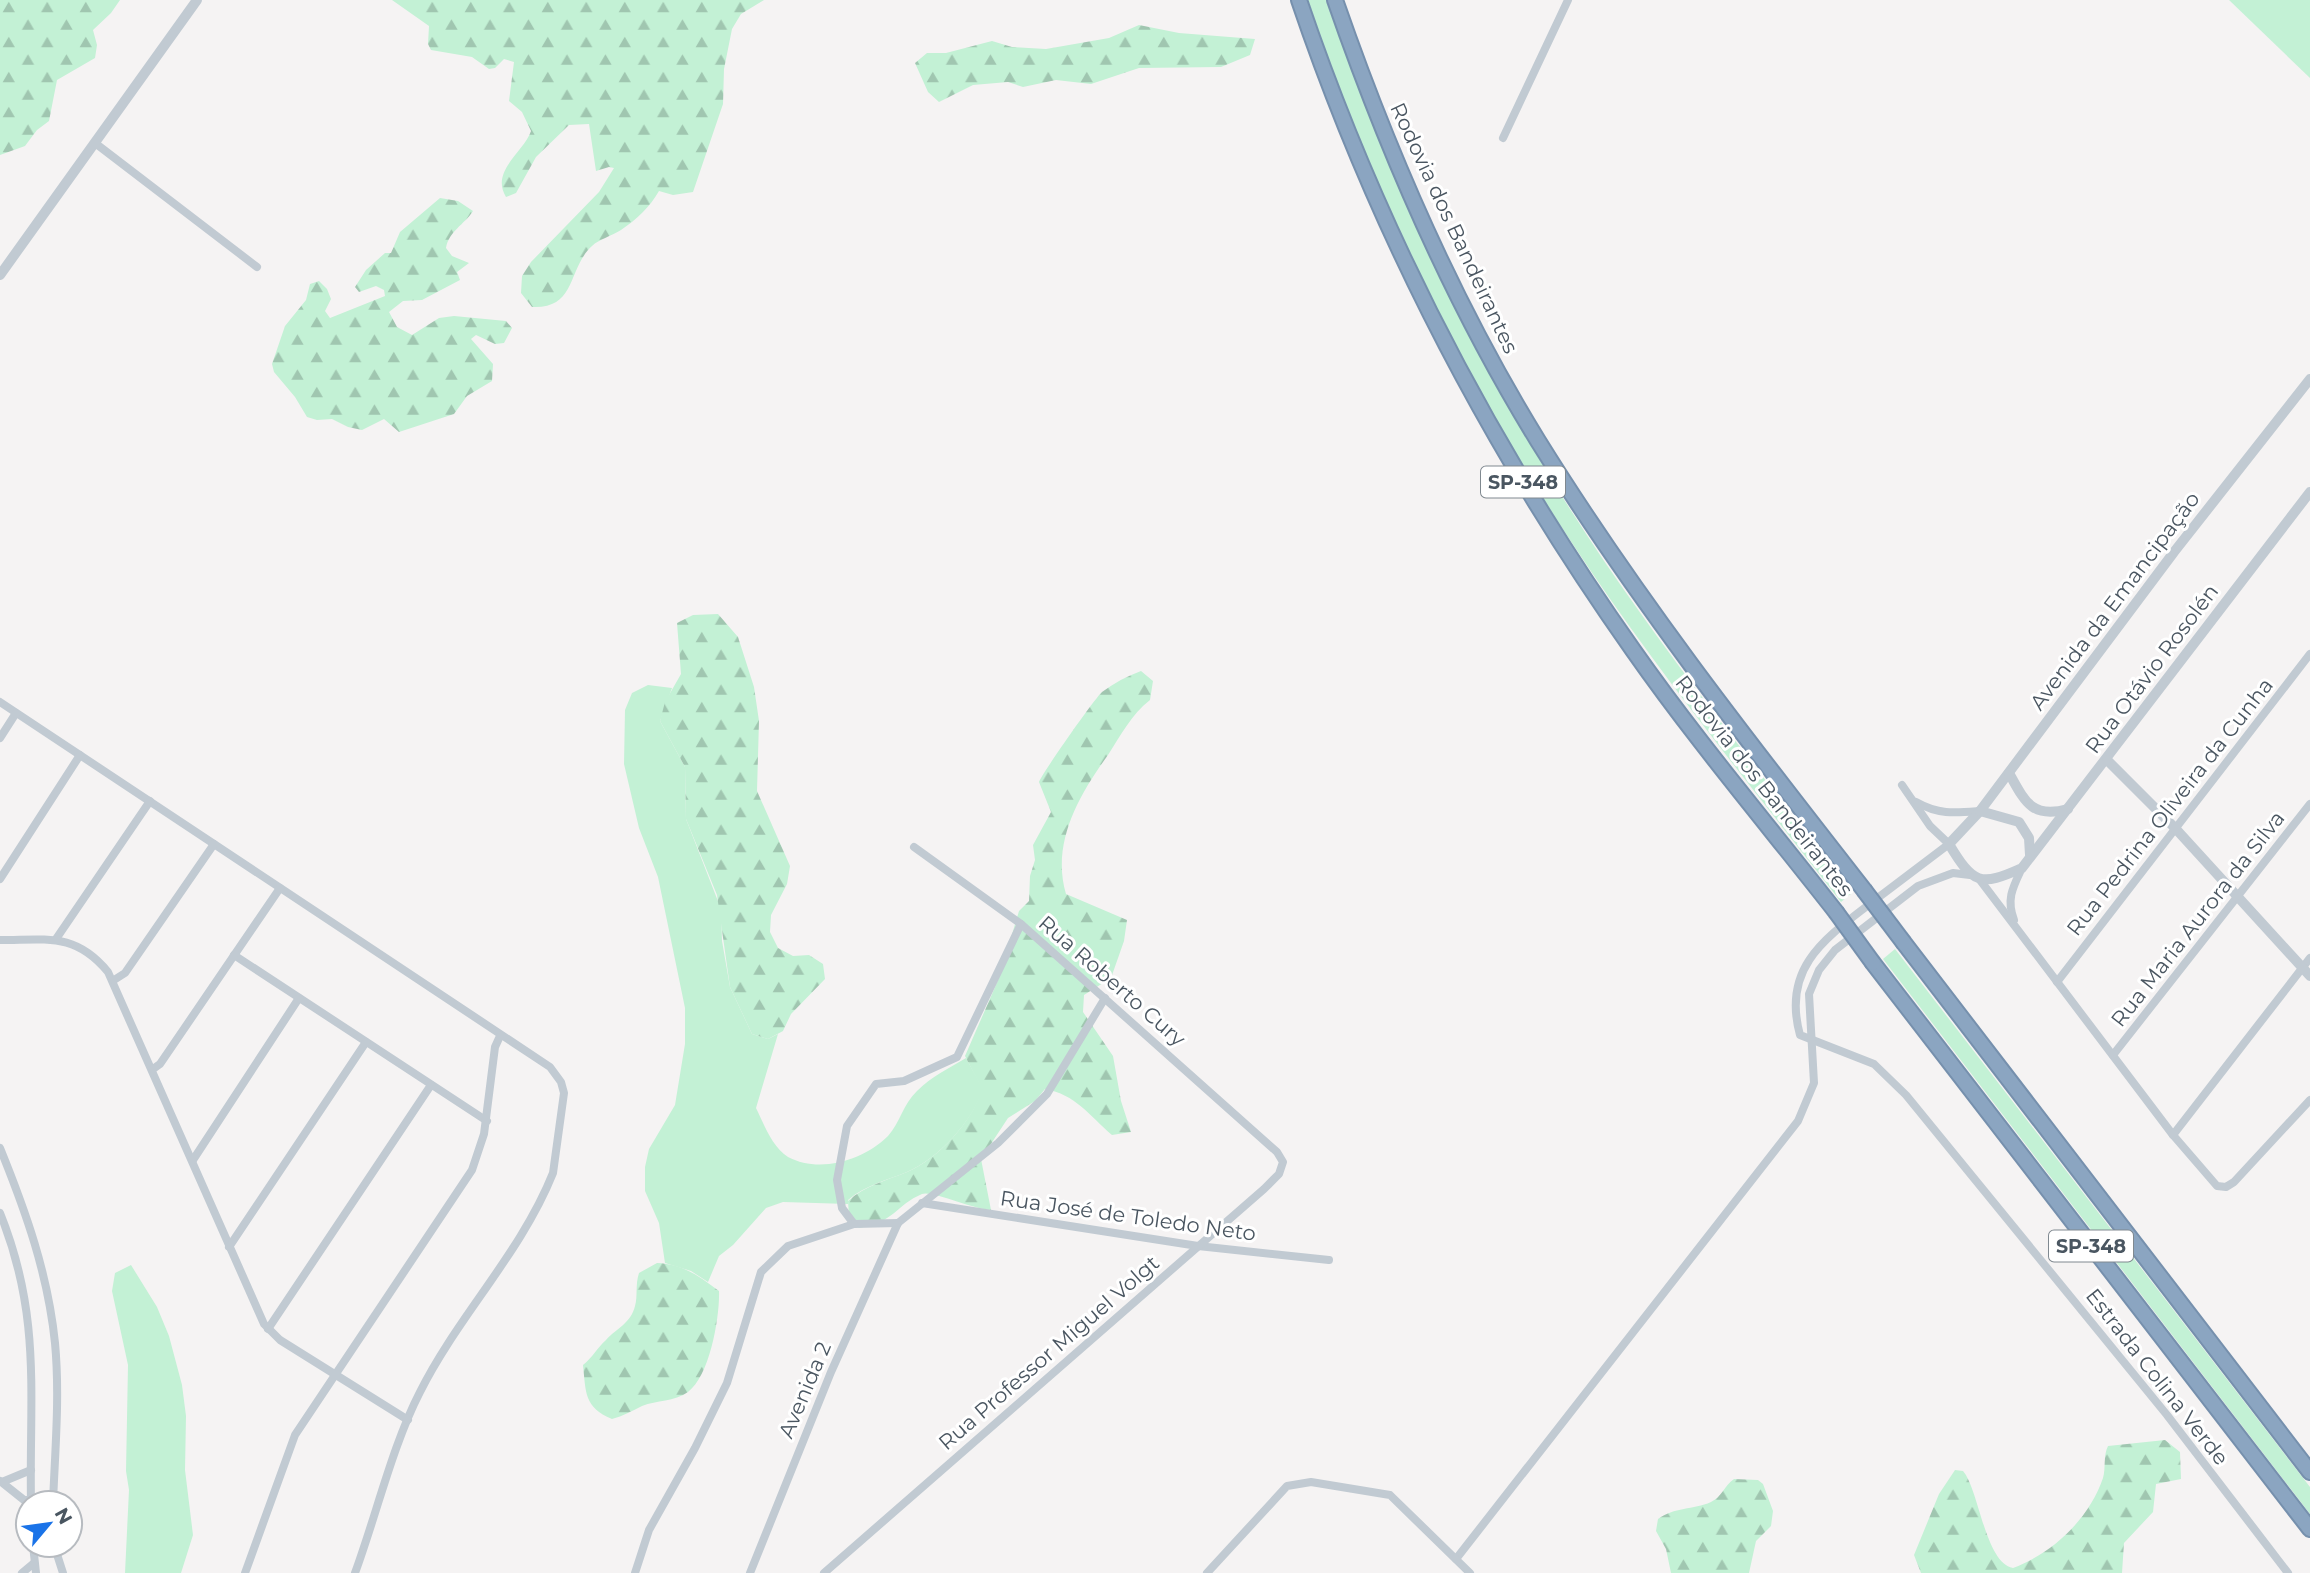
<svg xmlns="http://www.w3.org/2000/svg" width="2310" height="1573" font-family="Montserrat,sans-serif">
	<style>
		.grass { fill: #c3f1d5 }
		.forest { fill: url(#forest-firs) }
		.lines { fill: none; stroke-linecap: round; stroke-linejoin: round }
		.motorway-casing { stroke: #7690ad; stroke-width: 18 }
		.minor { stroke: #c1cad2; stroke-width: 8 }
		.tertiary { stroke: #c1cad2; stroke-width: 10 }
		.motorway { stroke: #8ba5c1; stroke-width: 14 }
		.motorway-bridge-casing { stroke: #7690ad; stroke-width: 18; stroke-linecap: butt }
		.motorway-bridge { stroke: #8ba5c1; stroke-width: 14 }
		.labels { text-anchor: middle; stroke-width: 6; stroke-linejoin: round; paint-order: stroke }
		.shield { fill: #fff; stroke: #808990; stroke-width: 2 }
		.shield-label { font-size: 19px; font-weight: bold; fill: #4a5661 }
		.street-label { font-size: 21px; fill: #4a5661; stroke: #fff }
	</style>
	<defs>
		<pattern id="forest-firs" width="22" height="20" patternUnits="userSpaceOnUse" patternTransform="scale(1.75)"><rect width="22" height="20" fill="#c3f1d5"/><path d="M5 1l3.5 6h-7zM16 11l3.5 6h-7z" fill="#a0c6b0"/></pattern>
	</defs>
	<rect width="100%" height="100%" fill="#f5f3f3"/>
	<g class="grass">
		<path d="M1308,0H1326C1396,197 1485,384 1602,558C1680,673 1768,782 1852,893L1841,902C1750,785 1656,670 1574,546C1461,377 1373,193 1308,0Z"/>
		<path d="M2229,0H2310V78Z"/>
		<path d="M648,685L672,688L660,721L685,767L686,819L721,909L722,941L730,987L752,1034L768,1039L778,1034L756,1108C764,1124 772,1147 788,1157C820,1174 864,1160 888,1136C900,1123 903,1104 917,1091C931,1077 949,1068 966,1058L983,1089C973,1121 938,1159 907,1172C885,1181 866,1185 848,1200V1204L783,1202L766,1208L733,1245L719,1256L708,1282L691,1271L665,1263L659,1223L645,1191V1167L649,1149L675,1105L685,1044V1008L658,877L639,828L624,764L625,710L632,693Z"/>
		<path d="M1895,949L2310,1487V1514L1883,959Z"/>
		<path d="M131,1265L157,1307L169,1336L182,1385L186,1416L185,1470L193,1535L181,1573H125L129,1490L126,1471L128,1365L112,1291L115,1273Z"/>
	</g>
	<g class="forest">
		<path d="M0,0H120L111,13L93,30L97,45L95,58L57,80L49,121L37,130L25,146L0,155Z"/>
		<path d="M392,0H764L741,14L732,29L724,69L723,104L693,192L673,195L659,191C650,207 636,220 621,230C612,236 599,239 592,246C567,269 577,309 532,307L521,293L522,276L531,262L599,192L614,168L609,167L596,171L589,124L569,125L536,157L516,193L506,197C490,171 524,152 531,131L522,112L509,101L514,62L504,59L495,68L489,69L472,57L431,50L428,44L429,26Z"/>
		<path d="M1139,25L1179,33L1255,39L1250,55L1221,67L1139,68L1091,84L1056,80L1023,87L1008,82L973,85L939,102L928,92L915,63L927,53H946L992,41L1012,47L1046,49L1109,38Z"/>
		<path d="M440,198L458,201L473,211C464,225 449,231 446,248L452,256L469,263L457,272L460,280L422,300L403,301L389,312L397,327L412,335L439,318L454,316L506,321L512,328L504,343L495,344L476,335L471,339L493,364L492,381L467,396L454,414L399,432L384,419L362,430L348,427L332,419L317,420L307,417L295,397L274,372L272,364L285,326L306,300L310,284L319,281L327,289L331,299L325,311L330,318L385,296L384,290L376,286L359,292L355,287L366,270L385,253H391L400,232Z"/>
		<path d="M718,614L738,637L754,687L759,721L757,791L790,866L787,884L771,915L770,932L778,948L793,956L809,955L823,964L825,979L791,1014L783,1031L768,1039L752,1034L730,987L717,895L686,819L685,767L660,721L665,702L681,674L677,623L693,615Z"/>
		<path d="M1141,671L1153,681L1150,700C1131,715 1121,735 1108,755C1079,795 1051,843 1066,894L1127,920L1124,941L1111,978L1084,995L1083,1012L1113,1056L1121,1101L1131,1132L1112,1135C1090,1116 1075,1094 1045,1089L1035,1101L1008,1118L981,1159L991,1210C972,1209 932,1190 922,1194C896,1205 895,1222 859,1228L849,1216L848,1201C866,1185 885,1181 907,1172C938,1159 973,1121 982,1089L965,1056L999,978L1019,911L1029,901L1030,876L1035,860L1033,845L1051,812L1039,782C1043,772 1095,698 1102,692C1114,683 1127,676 1141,671Z"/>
		<path d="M657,1263C683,1264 699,1276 719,1291C720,1316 710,1376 688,1392C674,1402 657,1400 642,1406C632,1411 623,1416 612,1419C584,1407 586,1393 583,1365C593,1357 597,1348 606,1340C617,1328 631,1323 635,1306C638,1296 635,1285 639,1273Z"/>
		<path d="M2165,1440L2180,1452L2181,1479L2156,1484L2153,1512L2124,1543L2122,1573H1921L1914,1555L1939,1494L1955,1470L1963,1471C1979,1489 1985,1563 2013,1568C2053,1553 2089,1519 2103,1478C2106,1468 2103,1456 2108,1446Z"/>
		<path d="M1734,1479L1758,1480L1763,1484L1773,1511L1771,1526L1756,1541L1749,1573H1671L1666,1549L1656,1531L1658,1519C1674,1507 1693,1510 1711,1502C1722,1497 1724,1486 1734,1479Z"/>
	</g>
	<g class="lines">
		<defs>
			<g id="motorway">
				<path d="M1299,0C1378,233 1491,449 1633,650C1696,740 1768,825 1836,912"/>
				<path d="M1335,0C1388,153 1453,303 1538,441C1636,599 1750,744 1864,890"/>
				<path d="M1904,943L2310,1472"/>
				<path d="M1873,963L2310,1529"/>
			</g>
		</defs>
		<use href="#motorway" class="motorway-casing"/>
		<g class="minor">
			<path d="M1503,138L1568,0"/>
			<path d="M95,143L257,267"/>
			<path d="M0,702L550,1067L561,1082L564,1093L553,1173C521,1253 458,1316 420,1392C393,1444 376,1516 355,1573"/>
			<path d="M0,738L16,713"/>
			<path d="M1902,785L1930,826L1949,844C1924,863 1900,881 1875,900C1827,937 1781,966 1800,1035L1874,1064L1906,1095L2167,1415L2288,1573"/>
			<path d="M1916,802C1939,815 1955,813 1980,811"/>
			<path d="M0,879L80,755"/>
			<path d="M1980,880L2173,1135L2217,1186L2226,1187L2234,1182L2310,1100"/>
			<path d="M2014,920C2006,899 2013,887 2022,868"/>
			<path d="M56,939L150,801"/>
			<path d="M0,940C46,940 75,932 108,972L264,1324L280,1340L408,1420"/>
			<path d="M234,955L487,1121"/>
			<path d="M114,980L125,973L214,844"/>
			<path d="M2057,982L2310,654"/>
			<path d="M2113,1055L2310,804"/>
			<path d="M153,1069L160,1064L280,888"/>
			<path d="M2173,1135L2310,958"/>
			<path d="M0,1148C26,1212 48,1274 55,1343C60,1396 55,1450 53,1503"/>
			<path d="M193,1160L299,998"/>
			<path d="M922,1203L1198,1246L1329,1260"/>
			<path d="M0,1213C42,1317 29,1396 31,1503"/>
			<path d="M898,1223L854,1224L842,1208L837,1180L847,1126L876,1084L904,1081L957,1057L1021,924"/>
			<path d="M229,1247L366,1042"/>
			<path d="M268,1329L431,1085"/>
			<path d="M0,1481L24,1500H31"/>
			<path d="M2,1482L31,1470"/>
			<path d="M33,1545L36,1573"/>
			<path d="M54,1545L63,1573"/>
			<path d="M1456,1559L1798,1121L1814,1083L1809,994L1819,970L1835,950L1918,886L1953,873L1970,875"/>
			<path d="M22,1573L34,1563"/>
			<path d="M245,1573L295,1435L472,1170L484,1134L495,1047L500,1036"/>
			<path d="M635,1573L649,1530L695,1448L727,1383L761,1272L788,1246L854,1224"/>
			<path d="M750,1573L831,1372L898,1223L998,1143L1047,1094L1105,998"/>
			<path d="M824,1573L1264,1189L1279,1174L1283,1162L1277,1152L1021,924L914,847"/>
			<path d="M1207,1573L1287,1486L1311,1482L1390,1495L1470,1573"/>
		</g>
		<g class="tertiary">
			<path d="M0,275L197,0"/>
			<path d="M2310,379L2174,552L1980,811L1949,844C1973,884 1980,887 2022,868L2310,492"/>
			<path d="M2107,760L2175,828L2310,976"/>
			<path d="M2009,773C2025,802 2032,819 2068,809"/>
			<path d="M1980,811L2019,822L2029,838L2030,855"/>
		</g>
		<use href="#motorway" class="motorway"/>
		<defs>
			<g id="motorway-bridge">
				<path d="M1864,890L1904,943"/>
				<path d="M1836,912L1873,963"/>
			</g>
		</defs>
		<use href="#motorway-bridge" class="motorway-bridge-casing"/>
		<use href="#motorway-bridge" class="motorway-bridge"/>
	</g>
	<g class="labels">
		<g class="shield">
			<rect x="1481" y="466.5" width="84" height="31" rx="5"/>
			<rect x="2049" y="1230.5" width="84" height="31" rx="5"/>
		</g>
		<g class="shield-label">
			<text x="1523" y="489">SP-348</text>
			<text x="2091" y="1253">SP-348</text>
		</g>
		<g class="street-label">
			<text transform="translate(1454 228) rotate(65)" y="7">Rodovia dos Bandeirantes</text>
			<text transform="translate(2115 601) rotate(-53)" y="7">Avenida da Emancipação</text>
			<text transform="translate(2152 669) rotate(-53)" y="7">Rua Otávio Rosolén</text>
			<text transform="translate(1764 786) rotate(52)" y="7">Rodovia dos Bandeirantes</text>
			<text transform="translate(2170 807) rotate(-52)" y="7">Rua Pedrina Oliveira da Cunha</text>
			<text transform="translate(2198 919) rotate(-52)" y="7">Rua Maria Aurora da Silva</text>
			<text transform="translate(1112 981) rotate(41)" y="7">Rua Roberto Cury</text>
			<text transform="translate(1128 1216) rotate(8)" y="7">Rua José de Toledo Neto</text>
			<text transform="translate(1049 1353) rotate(-41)" y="7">Rua Professor Miguel Volgt</text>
			<text transform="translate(2157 1377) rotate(52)" y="7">Estrada Colina Verde</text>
			<text transform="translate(805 1390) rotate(-67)" y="7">Avenida 2</text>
		</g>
	</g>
	<g transform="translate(49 1524) rotate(61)"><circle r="33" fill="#ffffff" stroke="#b7bbc0" stroke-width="2"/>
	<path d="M0-5L12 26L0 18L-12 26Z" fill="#1a73e8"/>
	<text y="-10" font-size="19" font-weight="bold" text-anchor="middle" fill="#4a5661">N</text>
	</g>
</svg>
